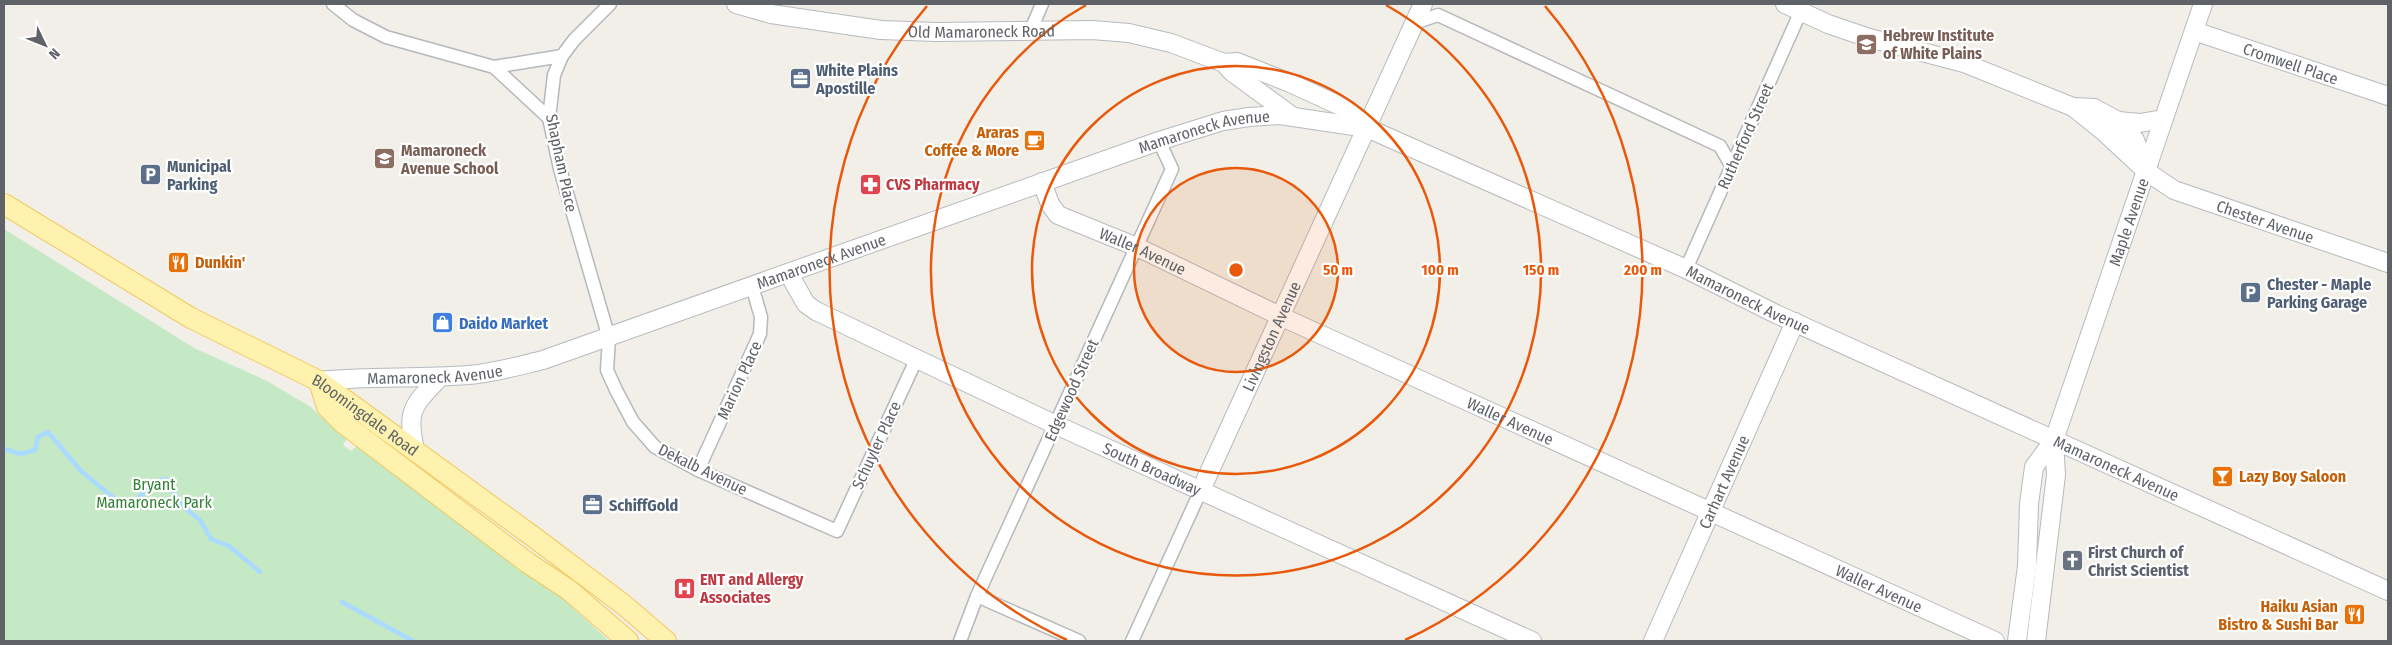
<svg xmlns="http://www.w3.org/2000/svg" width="2392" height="645" font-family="'Fira Sans Condensed',sans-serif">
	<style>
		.green { fill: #c5e8c5 }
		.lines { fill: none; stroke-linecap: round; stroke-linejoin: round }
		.stream { stroke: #aadaff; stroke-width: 4.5 }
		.street-casing { stroke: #b5b8bc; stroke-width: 15 }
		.secondary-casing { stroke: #b6babf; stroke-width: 20 }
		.primary-casing { stroke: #f2c960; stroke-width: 22 }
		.street { stroke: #fff; stroke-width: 12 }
		.secondary { stroke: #fff; stroke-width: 18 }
		.primary { stroke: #fff2af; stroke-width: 20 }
		.ring { fill: none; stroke: #e8590c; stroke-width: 2.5 }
		.labels { text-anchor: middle; stroke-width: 4.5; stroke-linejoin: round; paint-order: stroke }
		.street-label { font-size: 16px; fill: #5f6368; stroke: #fff }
		.education-label { font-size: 16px; font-weight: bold; fill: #785e54; stroke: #fff; text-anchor: start }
		.service-label { font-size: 16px; font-weight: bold; fill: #4e5e75; stroke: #fff; text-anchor: start }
		.food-label { font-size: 16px; font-weight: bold; fill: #c56008; stroke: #fff; text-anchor: end }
		.health-label { font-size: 16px; font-weight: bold; fill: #be3a42; stroke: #fff; text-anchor: start }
		.shop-label { font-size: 16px; font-weight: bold; fill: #366cbe; stroke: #fff; text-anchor: start }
		.park-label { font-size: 16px; fill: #348238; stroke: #fff }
		.worship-label { font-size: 16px; font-weight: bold; fill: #5b616d; stroke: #fff; text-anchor: start }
		.centre { fill: #e8590c; stroke: #fff; stroke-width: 2.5 }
		.ring-label { font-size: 15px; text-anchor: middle; font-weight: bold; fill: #e8590c; stroke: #fff; stroke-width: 4.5; stroke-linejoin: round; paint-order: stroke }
	</style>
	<rect width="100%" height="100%" fill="#f1efe8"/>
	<path class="green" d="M4,229L194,348L267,381L311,407L322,418L330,419L347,438L343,445L351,451L358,445L561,597L609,641H4Z"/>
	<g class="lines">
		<g class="stream">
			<path d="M4,449L21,454L35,450L38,437L48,432L81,471L121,504L134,503L153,482L166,479L181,505L200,520L211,539L229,546L260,572"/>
			<path d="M342,602L413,641"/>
		</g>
		<defs>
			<g id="street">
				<path d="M333,4L353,20L386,37L494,67L562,56"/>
				<path d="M610,4L574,40L562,56L554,75L549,118L560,169L609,338L607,370L616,390L633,422L655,447L698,470L837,531L916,360"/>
				<path d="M1414,23L1438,15L1720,146L1732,167"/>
				<path d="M1030,32L1042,4"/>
				<path d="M494,67L549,118"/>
				<path d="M1686,269L1804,4"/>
				<path d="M698,470L760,334L761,317L752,286"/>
				<path d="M977,596L1079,641"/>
				<path d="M960,641L977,596L1172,169L1159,141"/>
				<path d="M1132,641L1201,490"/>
			</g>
			<g id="secondary">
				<path id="s1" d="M736,4L771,14L881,30L936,32L1092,30L1129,33L1171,43L1224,63L1237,62L1290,83L1347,109L1367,128"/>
				<path id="s2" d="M1785,4L1828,24L1869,38L1964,63L2073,107L2103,131L2146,171L2174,190L2388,263"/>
				<path id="s3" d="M2194,31L2388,96"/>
				<path d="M1224,63L1232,72L1292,116"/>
				<path d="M2073,107L2094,108L2118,121L2140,123L2163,119"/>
				<path d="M2118,121L2135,140L2145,168"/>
				<path id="s4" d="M1042,182L1050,204L1058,215L1137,247L1282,317L1995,641"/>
				<path id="s5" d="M789,274L806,304L816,311L1056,425L1532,641"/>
				<path id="s6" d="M319,381C369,376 418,379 468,375C494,373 518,366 543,360L1159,141L1223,121L1249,117L1280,115L1367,128L1686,269L1776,314L2388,591"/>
				<path d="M415,450C406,409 413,406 440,377"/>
				<path id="s7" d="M1201,490L1423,4"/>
				<path id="s8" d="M1653,641L1795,322"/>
				<path id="s9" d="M2017,641L2027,566L2029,504L2034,467L2054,440L2203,4"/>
				<path d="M2036,641L2056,475L2054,440"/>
			</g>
			<g id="primary">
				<path id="s10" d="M4,204L191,318L319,381L531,535L624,605L666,641"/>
				<path d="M319,381L327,407L343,423L528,563L569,590L628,641"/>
			</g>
		</defs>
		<use href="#street" class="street-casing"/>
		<use href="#secondary" class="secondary-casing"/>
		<use href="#primary" class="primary-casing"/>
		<use href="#street" class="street"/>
		<use href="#secondary" class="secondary"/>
		<use href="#primary" class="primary"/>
	</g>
	<circle cx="1236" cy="270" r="102" fill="#e8590c" fill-opacity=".12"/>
	<g class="ring">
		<circle cx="1236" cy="270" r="102"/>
		<circle cx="1236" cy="270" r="204"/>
		<path d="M1386 5A305 305 0 1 1 1086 5"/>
		<path d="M1067 640A407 407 0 0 1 927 6M1545 6A407 407 0 0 1 1405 640"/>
	</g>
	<defs>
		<symbol id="school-square" viewBox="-11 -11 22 22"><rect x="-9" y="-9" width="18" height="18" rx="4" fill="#8d6e63" stroke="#fff"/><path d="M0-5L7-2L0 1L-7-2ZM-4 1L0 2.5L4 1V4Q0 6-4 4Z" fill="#fff"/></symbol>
		<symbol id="office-square" viewBox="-11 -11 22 22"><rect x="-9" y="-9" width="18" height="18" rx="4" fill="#5c6f8a" stroke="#fff"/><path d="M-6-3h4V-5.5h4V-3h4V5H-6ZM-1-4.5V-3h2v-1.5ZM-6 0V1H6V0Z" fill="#fff"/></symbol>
		<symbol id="cafe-square" viewBox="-11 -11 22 22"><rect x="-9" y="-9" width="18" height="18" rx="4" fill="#e8710a" stroke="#fff"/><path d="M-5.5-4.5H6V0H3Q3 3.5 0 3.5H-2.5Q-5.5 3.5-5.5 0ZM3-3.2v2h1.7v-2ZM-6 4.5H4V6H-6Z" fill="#fff"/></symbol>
		<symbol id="parking-square" viewBox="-11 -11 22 22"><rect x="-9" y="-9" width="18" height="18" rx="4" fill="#5c6f8a" stroke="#fff"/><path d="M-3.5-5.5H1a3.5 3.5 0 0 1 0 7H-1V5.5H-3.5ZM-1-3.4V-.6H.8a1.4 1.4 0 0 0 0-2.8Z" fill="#fff"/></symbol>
		<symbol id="pharmacy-square" viewBox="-11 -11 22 22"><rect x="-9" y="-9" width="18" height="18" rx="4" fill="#e0444e" stroke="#fff"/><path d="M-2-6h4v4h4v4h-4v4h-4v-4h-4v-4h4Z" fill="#fff"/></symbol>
		<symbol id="restaurant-square" viewBox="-11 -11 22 22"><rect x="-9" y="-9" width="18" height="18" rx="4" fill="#e8710a" stroke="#fff"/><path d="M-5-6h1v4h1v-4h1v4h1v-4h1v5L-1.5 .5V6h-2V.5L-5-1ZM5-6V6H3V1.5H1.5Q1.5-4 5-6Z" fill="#fff"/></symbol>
		<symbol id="shop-square" viewBox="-11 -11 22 22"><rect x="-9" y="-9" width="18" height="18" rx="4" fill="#3f7fe0" stroke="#fff"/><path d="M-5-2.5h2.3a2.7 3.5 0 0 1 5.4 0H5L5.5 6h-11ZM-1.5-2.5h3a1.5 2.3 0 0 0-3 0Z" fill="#fff"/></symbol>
		<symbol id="bar-square" viewBox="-11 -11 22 22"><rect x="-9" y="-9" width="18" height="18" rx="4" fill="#e8710a" stroke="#fff"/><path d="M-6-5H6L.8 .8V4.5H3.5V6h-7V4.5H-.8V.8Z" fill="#fff"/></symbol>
		<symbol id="church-square" viewBox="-11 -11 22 22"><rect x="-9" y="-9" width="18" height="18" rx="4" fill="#6b7280" stroke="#fff"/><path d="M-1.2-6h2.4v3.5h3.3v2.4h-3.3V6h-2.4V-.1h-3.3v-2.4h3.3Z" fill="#fff"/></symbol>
		<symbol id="hospital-square" viewBox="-11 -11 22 22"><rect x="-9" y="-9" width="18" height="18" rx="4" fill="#e0444e" stroke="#fff"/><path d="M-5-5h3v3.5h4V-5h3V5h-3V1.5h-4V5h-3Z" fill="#fff"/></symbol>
	</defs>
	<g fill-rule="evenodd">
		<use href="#school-square" x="1854" y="32" width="25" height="25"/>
		<use href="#office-square" x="788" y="66" width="25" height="25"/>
		<use href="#cafe-square" x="1022" y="128" width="25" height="25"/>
		<use href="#school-square" x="372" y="146" width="25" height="25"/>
		<use href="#parking-square" x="138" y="162" width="25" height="25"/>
		<use href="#pharmacy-square" x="858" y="172" width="25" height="25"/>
		<use href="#restaurant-square" x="166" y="250" width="25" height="25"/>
		<use href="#parking-square" x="2238" y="280" width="25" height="25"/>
		<use href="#shop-square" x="430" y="310" width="25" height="25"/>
		<use href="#bar-square" x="2210" y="464" width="25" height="25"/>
		<use href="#office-square" x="580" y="492" width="25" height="25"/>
		<use href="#church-square" x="2060" y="548" width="25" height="25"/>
		<use href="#hospital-square" x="672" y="576" width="25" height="25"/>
		<use href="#restaurant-square" x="2342" y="602" width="25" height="25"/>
	</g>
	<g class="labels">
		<g class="street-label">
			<text dy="6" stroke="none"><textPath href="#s1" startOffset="248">Old Mamaroneck Road</textPath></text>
			<text dy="6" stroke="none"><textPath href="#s3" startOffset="102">Cromwell Place</textPath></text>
			<text dy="6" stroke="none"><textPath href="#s6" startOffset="926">Mamaroneck Avenue</textPath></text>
			<text transform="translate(1745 136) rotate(-66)" y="6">Rutherford Street</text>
			<text transform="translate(562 163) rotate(78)" y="6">Shapham Place</text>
			<text dy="6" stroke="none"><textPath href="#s9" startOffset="439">Maple Avenue</textPath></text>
			<text dy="6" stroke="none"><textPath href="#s2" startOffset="534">Chester Avenue</textPath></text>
			<text dy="6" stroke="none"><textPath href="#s4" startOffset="129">Waller Avenue</textPath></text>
			<text dy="6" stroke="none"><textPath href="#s6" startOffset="521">Mamaroneck Avenue</textPath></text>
			<text dy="6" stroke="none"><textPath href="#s6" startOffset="1510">Mamaroneck Avenue</textPath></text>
			<text dy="6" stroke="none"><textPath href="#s7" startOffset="169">Livingston Avenue</textPath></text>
			<text dy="6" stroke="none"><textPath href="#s6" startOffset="116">Mamaroneck Avenue</textPath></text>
			<text transform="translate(739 380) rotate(-65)" y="6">Marion Place</text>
			<text transform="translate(1071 390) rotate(-66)" y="6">Edgewood Street</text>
			<text dy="6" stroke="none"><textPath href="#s4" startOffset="534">Waller Avenue</textPath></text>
			<text dy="6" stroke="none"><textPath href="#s10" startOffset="419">Bloomingdale Road</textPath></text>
			<text transform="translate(876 445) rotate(-65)" y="6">Schuyler Place</text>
			<text dy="6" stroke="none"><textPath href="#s5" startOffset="418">South Broadway</textPath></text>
			<text transform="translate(703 469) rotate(26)" y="6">Dekalb Avenue</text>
			<text dy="6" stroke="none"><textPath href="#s6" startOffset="1915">Mamaroneck Avenue</textPath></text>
			<text dy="6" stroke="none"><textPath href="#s8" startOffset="174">Carhart Avenue</textPath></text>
			<text dy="6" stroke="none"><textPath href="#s4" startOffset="939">Waller Avenue</textPath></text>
		</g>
		<g class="education-label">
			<text x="1883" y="41">Hebrew Institute<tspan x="1883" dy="18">of White Plains</tspan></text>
			<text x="401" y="156">Mamaroneck<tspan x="401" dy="18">Avenue School</tspan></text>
		</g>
		<g class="service-label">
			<text x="816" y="76">White Plains<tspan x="816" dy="18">Apostille</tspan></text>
			<text x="167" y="172">Municipal<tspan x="167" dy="18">Parking</tspan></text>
			<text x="2267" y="290">Chester - Maple<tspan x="2267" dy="18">Parking Garage</tspan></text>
			<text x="609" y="511">SchiffGold</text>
		</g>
		<g class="food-label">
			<text x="1019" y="138">Araras<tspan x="1019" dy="18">Coffee &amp; More</tspan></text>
			<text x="195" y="268" text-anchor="start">Dunkin'</text>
			<text x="2239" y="482" text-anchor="start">Lazy Boy Saloon</text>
			<text x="2338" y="612">Haiku Asian<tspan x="2338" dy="18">Bistro &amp; Sushi Bar</tspan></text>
		</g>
		<g class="health-label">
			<text x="886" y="190">CVS Pharmacy</text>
			<text x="700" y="585">ENT and Allergy<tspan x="700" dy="18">Associates</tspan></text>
		</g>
		<g class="shop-label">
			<text x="459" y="329">Daido Market</text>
		</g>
		<g class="park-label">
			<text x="154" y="490">Bryant<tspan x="154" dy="18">Mamaroneck Park</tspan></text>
		</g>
		<g class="worship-label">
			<text x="2088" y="558">First Church of<tspan x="2088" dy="18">Christ Scientist</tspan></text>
		</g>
	</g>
	<circle cx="1236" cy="270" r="8" class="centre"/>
	<g class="ring-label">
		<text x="1338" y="275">50 m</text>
		<text x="1440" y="275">100 m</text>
		<text x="1541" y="275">150 m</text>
		<text x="1643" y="275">200 m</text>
	</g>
	<rect width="2392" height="645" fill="none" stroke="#5f6368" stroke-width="10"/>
	<g transform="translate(45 45) rotate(133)" stroke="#ffffff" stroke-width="4" paint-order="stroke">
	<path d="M0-4L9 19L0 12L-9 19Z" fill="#5f6368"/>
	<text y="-8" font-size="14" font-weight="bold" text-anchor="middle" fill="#5f6368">N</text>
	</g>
</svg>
